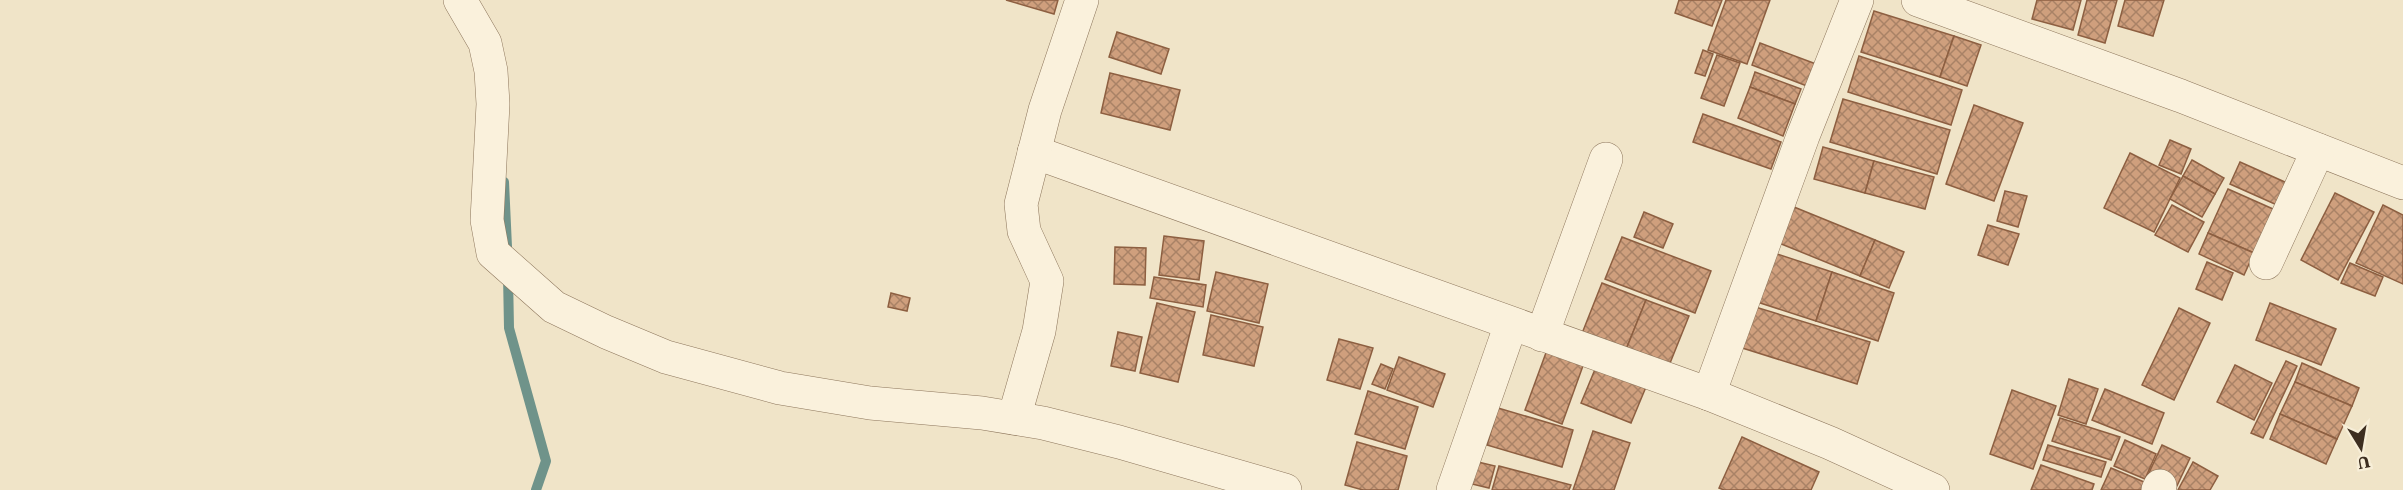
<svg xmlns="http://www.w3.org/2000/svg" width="2403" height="490" font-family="'Roboto Serif',serif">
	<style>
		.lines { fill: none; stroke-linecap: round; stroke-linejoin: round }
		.stream { stroke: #6f938a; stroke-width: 10 }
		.building { fill: url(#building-cross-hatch); stroke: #8d5f41; stroke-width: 1.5 }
		.minor-casing { stroke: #8d765c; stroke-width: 34 }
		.minor { stroke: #faf1dc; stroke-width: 33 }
	</style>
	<defs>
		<pattern id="building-cross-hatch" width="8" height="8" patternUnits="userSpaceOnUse" patternTransform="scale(1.5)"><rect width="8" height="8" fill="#cf9f7d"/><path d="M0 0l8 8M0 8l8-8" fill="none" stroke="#a98266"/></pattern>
	</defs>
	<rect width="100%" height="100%" fill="#f0e4c8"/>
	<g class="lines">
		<g class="stream">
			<path d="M504,182L507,247"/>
			<path d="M508,275L509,328L546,461L536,490"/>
		</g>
	</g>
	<g class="building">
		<path d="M1006,0H1058L1054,14Z"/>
		<path d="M1679,0H1722L1712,26L1675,13Z"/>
		<path d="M1726,0H1770L1747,64L1708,50Z"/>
		<path d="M2037,0H2081L2073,30L2032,19Z"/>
		<path d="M2087,0H2117L2105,43L2078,35Z"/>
		<path d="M2125,0H2164L2153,36L2118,26Z"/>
		<path d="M1874,11L1954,36L1940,77L1861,52Z"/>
		<path d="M1117,32L1169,49L1161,74L1109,57Z"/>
		<path d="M1954,36L1981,45L1967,86L1940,77Z"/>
		<path d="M1760,43L1816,64L1807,86L1752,65Z"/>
		<path d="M1703,50L1713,54L1705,76L1695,73Z"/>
		<path d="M1717,55L1740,63L1724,106L1701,98Z"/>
		<path d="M1859,56L1962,90L1951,125L1848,92Z"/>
		<path d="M1755,72L1801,89L1795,104L1750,87Z"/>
		<path d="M1110,73L1180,90L1170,130L1101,113Z"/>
		<path d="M1750,87L1795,104L1783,136L1738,118Z"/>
		<path d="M1843,99L1950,130L1937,174L1830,142Z"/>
		<path d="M1974,105L2023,123L1994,201L1946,184Z"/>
		<path d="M1703,114L1781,142L1771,169L1693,142Z"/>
		<path d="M2170,140L2191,149L2181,174L2159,165Z"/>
		<path d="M1823,147L1874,161L1865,193L1814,179Z"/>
		<path d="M2130,153L2180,178L2154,232L2104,208Z"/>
		<path d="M2192,160L2224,178L2215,194L2183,176Z"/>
		<path d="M1874,161L1934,177L1925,209L1865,193Z"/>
		<path d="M2240,162L2287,183L2277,205L2230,184Z"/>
		<path d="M2183,176L2215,194L2202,217L2170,199Z"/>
		<path d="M2228,189L2273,209L2254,253L2208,233Z"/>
		<path d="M2005,191L2027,196L2018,227L1997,221Z"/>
		<path d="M2335,193L2374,212L2338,280L2301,260Z"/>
		<path d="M2172,205L2204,222L2188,252L2155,235Z"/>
		<path d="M2383,205L2403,215V284L2356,263Z"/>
		<path d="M1794,207L1875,240L1860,276L1779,243Z"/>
		<path d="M1644,212L1673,224L1663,248L1634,237Z"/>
		<path d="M1988,225L2019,234L2008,265L1978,255Z"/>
		<path d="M2208,233L2254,253L2244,275L2199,254Z"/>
		<path d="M1164,236L1204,241L1199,280L1159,275Z"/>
		<path d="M1622,237L1711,271L1695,313L1605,279Z"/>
		<path d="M1875,240L1904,252L1889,288L1860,276Z"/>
		<path d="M1115,247L1146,248L1145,285L1114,284Z"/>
		<path d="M1771,252L1832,272L1816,321L1754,301Z"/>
		<path d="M2207,262L2233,273L2222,300L2196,289Z"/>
		<path d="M2350,263L2383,277L2375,296L2341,283Z"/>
		<path d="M1216,272L1268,284L1259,323L1207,311Z"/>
		<path d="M1832,272L1894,293L1878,341L1816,321Z"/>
		<path d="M1154,277L1206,285L1203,307L1150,298Z"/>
		<path d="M1602,283L1646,300L1623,357L1579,341Z"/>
		<path d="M891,293L910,298L907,311L888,307Z"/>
		<path d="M1646,300L1689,316L1666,373L1623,357Z"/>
		<path d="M1157,303L1195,312L1178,382L1140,373Z"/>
		<path d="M2270,303L2336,329L2321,365L2256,340Z"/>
		<path d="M1752,306L1870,342L1857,384L1739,347Z"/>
		<path d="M2179,308L2210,323L2174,400L2142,385Z"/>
		<path d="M1211,315L1263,327L1254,366L1203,355Z"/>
		<path d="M1118,332L1142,337L1135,371L1111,366Z"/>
		<path d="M1339,339L1373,348L1360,389L1327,380Z"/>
		<path d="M1547,350L1584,363L1562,424L1525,410Z"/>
		<path d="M1399,357L1445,374L1433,407L1387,390Z"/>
		<path d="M2286,361L2297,366L2263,438L2251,433Z"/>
		<path d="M2302,363L2359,388L2352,406L2295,382Z"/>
		<path d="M1381,364L1393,369L1385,389L1372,384Z"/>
		<path d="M2235,365L2272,383L2254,420L2217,402Z"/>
		<path d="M1596,367L1646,387L1631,423L1581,403Z"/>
		<path d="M2069,379L2098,389L2086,424L2058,415Z"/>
		<path d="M2295,382L2352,406L2337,439L2280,414Z"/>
		<path d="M2105,389L2164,413L2152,444L2092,420Z"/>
		<path d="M2012,390L2056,406L2033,469L1990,454Z"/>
		<path d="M1368,391L1418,407L1405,449L1355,434Z"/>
		<path d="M1498,408L1573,430L1562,467L1487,445Z"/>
		<path d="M2280,414L2337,439L2326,464L2270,439Z"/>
		<path d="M2060,418L2120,437L2111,460L2052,441Z"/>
		<path d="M1593,431L1630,443L1614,490H1573Z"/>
		<path d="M1742,437L1819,472L1811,490H1724L1719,488Z"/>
		<path d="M2125,440L2156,454L2145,479L2114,466Z"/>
		<path d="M1357,442L1407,456L1398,490H1363L1345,485Z"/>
		<path d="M2048,445L2106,462L2101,477L2043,460Z"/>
		<path d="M2162,445L2190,458L2175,490L2147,477Z"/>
		<path d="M1478,462L1495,466L1489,488L1472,484Z"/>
		<path d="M2193,462L2218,476L2210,490H2178Z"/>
		<path d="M2041,465L2094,484L2092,490H2031Z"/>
		<path d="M1499,466L1571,485L1569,490H1492Z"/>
		<path d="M2111,468L2144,482L2141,490H2101Z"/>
	</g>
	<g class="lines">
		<defs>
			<g id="minor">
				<path d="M460,0L485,43L491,71L493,104L487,220L493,253L554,307L606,332L666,357L780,388L870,403L982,413L1043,423L1119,442L1285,490"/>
				<path d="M1918,0L2181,96L2403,183"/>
				<path d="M1034,152L1709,394L1830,443L1933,490"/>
				<path d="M2266,263L2318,150"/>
				<path d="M1542,335L1606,159"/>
				<path d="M1709,394L1803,136L1857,0"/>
				<path d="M1014,418L1039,331L1047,281L1024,231L1021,204L1045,110L1082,0"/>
				<path d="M1453,490L1511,324"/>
				<path d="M2158,490L2160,486"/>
			</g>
		</defs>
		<use href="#minor" class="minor-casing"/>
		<use href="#minor" class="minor"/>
	</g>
	<g transform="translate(2361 448) rotate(169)" stroke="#f7eed8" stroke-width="4.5" paint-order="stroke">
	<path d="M0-4.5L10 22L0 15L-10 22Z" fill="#3d2e20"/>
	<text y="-9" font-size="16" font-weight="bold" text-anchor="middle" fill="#3d2e20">U</text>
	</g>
</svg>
